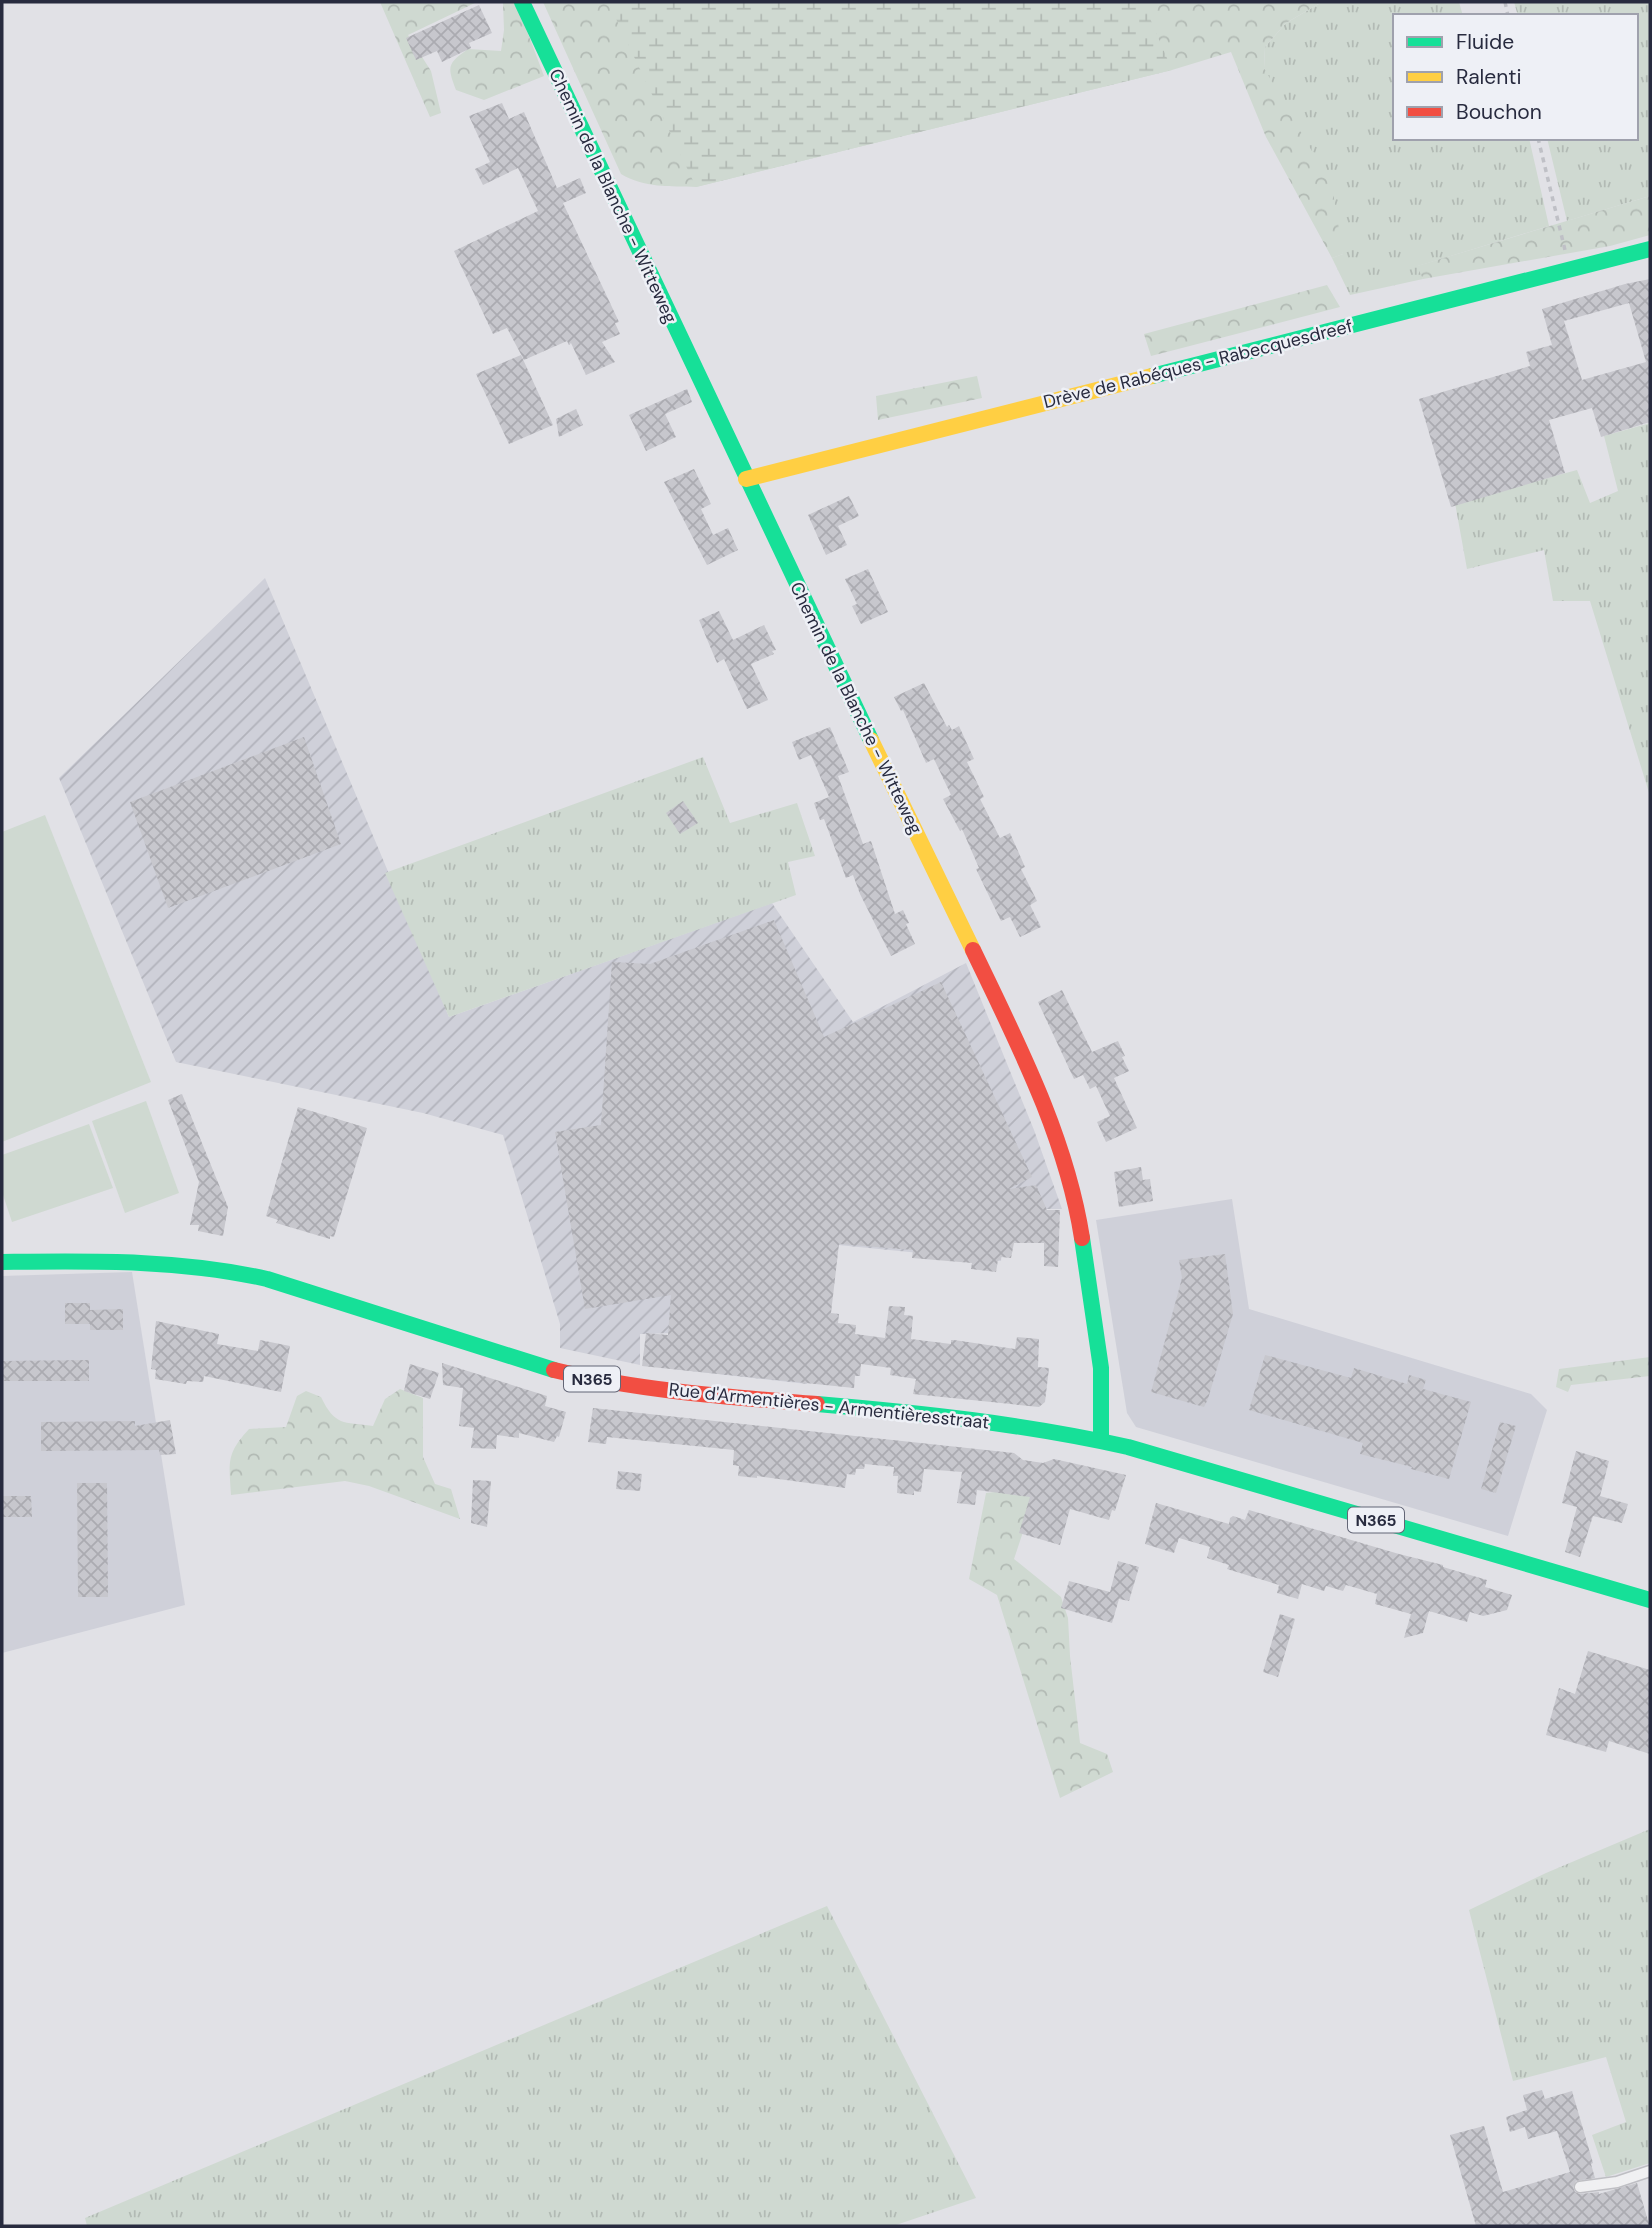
<svg xmlns="http://www.w3.org/2000/svg" width="1652" height="2228" font-family="'DM Sans',sans-serif">
	<style>
		.built { fill: #cfd0d9 }
		.industrial { fill: url(#industrial-furrows) }
		.grass { fill: url(#grass-tufts) }
		.forest { fill: url(#forest-crowns) }
		.wetland { fill: url(#wetland-marsh) }
		.pitch { fill: #cfd9d1 }
		.building { fill: url(#building-cross-hatch); fill-rule: evenodd }
		.lines { fill: none; stroke-linecap: round; stroke-linejoin: round }
		.lane-casing { stroke: #bfbfc4; stroke-width: 13 }
		.path { stroke: #bfc0c6; stroke-width: 3.5; stroke-dasharray: 5 5; stroke-linecap: butt }
		.lane { stroke: #f0f0f2; stroke-width: 10 }
		.fast { stroke: #16e098; stroke-width: 16 }
		.slow { stroke: #ffcf43; stroke-width: 16 }
		.jam { stroke: #f24e42; stroke-width: 16 }
		.labels { text-anchor: middle; stroke-width: 5; stroke-linejoin: round; paint-order: stroke }
		.shield { fill: #eef0f6; stroke: #636676; stroke-width: 2 }
		.shield-label { font-size: 16px; font-weight: bold; fill: #282b3f }
		.street-label { font-size: 18px; fill: #282b3f; stroke: #eef0f6 }
	</style>
	<defs>
		<pattern id="industrial-furrows" width="10" height="10" patternUnits="userSpaceOnUse" patternTransform="scale(1.75)"><rect width="10" height="10" fill="#cfd0d9"/><path d="M-1 1l2-2M0 10L10 0M9 11l2-2" fill="none" stroke="#b2b3bb"/></pattern>
		<pattern id="grass-tufts" width="24" height="20" patternUnits="userSpaceOnUse" patternTransform="scale(1.75)"><rect width="24" height="20" fill="#cfd9d1"/><path d="M3 7l-1-3M5 7V3M7 7l1-3M15 17l-1-3M17 17v-4M19 17l1-3" fill="none" stroke="#b2bab4"/></pattern>
		<pattern id="forest-crowns" width="20" height="18" patternUnits="userSpaceOnUse" patternTransform="scale(1.75)"><rect width="20" height="18" fill="#cfd9d1"/><path d="M2 6a3 3 0 1 1 6 0M12 15a3 3 0 1 1 6 0" fill="none" stroke="#b2bab4"/></pattern>
		<pattern id="wetland-marsh" width="20" height="14" patternUnits="userSpaceOnUse" patternTransform="scale(1.75)"><rect width="20" height="14" fill="#cfd9d1"/><path d="M1 5h8M5 5V1M11 12h8M15 12V8" fill="none" stroke="#b2bab4"/></pattern>
		<pattern id="building-cross-hatch" width="8" height="8" patternUnits="userSpaceOnUse" patternTransform="scale(1.75)"><rect width="8" height="8" fill="#c7c7cd"/><path d="M0 0l8 8M0 8l8-8" fill="none" stroke="#ababb1"/></pattern>
	</defs>
	<rect width="100%" height="100%" fill="#e1e1e6"/>
	<g class="built">
		<path d="M1232,1199L1249,1309L1531,1394L1547,1410L1508,1536L1136,1427L1127,1413L1096,1220Z"/>
		<path d="M132,1272L185,1605L2,1653V1276Z"/>
	</g>
	<path class="industrial" d="M265,578L449,1017L772,903L853,1022L966,963L1034,1130L1062,1209H1007L1001,1261L838,1245L807,1384L673,1369L674,1333L640,1334V1365L560,1348V1324L503,1135L423,1113L176,1062L59,778Z"/>
	<g class="grass">
		<path d="M1322,2H1459L1463,16H1395V138H1529L1549,226L1418,266L1423,279L1350,295L1332,258L1343,254L1264,68L1265,47L1286,23Z"/>
		<path d="M1514,2H1650V196L1567,221L1547,138H1636V16H1518Z"/>
		<path d="M1650,423V796L1590,601H1553L1544,550L1467,569L1455,503L1577,470L1590,503L1618,491L1604,436Z"/>
		<path d="M703,757L730,823L797,803L815,856L788,862L796,895L449,1017L385,873Z"/>
		<path d="M1650,1829V2163L1606,2177L1592,2135L1626,2122L1606,2057L1513,2081L1469,1910L1546,1873Z"/>
		<path d="M827,1906L976,2198L893,2226H87L85,2218Z"/>
	</g>
	<g class="forest">
		<path d="M380,2H477L408,35L431,71L441,113L430,117Z"/>
		<path d="M516,2L544,76L484,100L456,90C447,66 447,64 468,49L501,51L504,30L503,3Z"/>
		<path d="M543,2H1322L1286,23L1265,47L1264,68L1332,186L1343,254L1332,258L1266,137L1231,52L1172,70L696,187C670,186 644,188 621,174Z"/>
		<path d="M1650,196V235L1610,246L1423,279L1417,266Z"/>
		<path d="M1327,285L1340,307L1151,356L1144,334Z"/>
		<path d="M977,376L982,398L878,420L876,396Z"/>
		<path d="M1650,1357V1376L1571,1385L1568,1392L1556,1387L1559,1369Z"/>
		<path d="M400,1389L423,1398V1457L435,1484L451,1489L460,1519L369,1486L345,1481L231,1495C229,1462 226,1454 249,1429L286,1427L297,1396L306,1391L321,1397C335,1426 343,1422 373,1426L385,1399Z"/>
		<path d="M1038,1487L1014,1559L1061,1597L1068,1618L1070,1656L1080,1743L1107,1754L1113,1772L1060,1798L997,1595L969,1579L986,1493Z"/>
	</g>
	<path class="wetland" d="M608,2H1143L1172,70L696,187Z"/>
	<g class="pitch">
		<path d="M45,815L151,1082L2,1142V832Z"/>
		<path d="M146,1101L179,1193L125,1213L92,1121Z"/>
		<path d="M89,1124L113,1188L12,1222L2,1192V1155Z"/>
	</g>
	<g class="building">
		<path d="M479,5L492,33L469,43L471,48L442,62L437,51L416,60L406,38Z"/>
		<path d="M502,103L509,119L524,112L557,188L580,178L586,193L563,203L619,322L615,323L620,334L602,342L615,362L586,375L571,343L569,345L567,341L524,360L507,328L493,334L454,251L538,211L518,168L483,185L475,169L490,162L469,116Z"/>
		<path d="M1650,279V422L1601,437L1592,408L1549,420L1565,473L1451,507L1419,399L1530,366L1526,352L1552,345L1542,309L1625,284ZM1629,303L1646,362L1582,380L1564,321Z"/>
		<path d="M521,355L553,425L509,444L476,374Z"/>
		<path d="M687,389L692,402L665,414L676,437L646,451L629,415Z"/>
		<path d="M576,409L583,425L559,437L556,419Z"/>
		<path d="M694,469L711,504L701,509L713,535L728,528L738,550L707,565L664,482Z"/>
		<path d="M849,496L859,516L838,526L847,545L826,555L808,515Z"/>
		<path d="M868,569L888,612L861,624L852,606L857,604L845,579Z"/>
		<path d="M719,611L733,640L764,625L776,650L772,651L774,654L751,664L768,700L747,709L724,659L717,663L699,620Z"/>
		<path d="M924,683L947,727L949,725L952,730L959,726L974,759L967,762L984,797L980,799L1000,838L1010,833L1025,867L1021,869L1037,901L1030,905L1041,927L1020,937L1010,917L1001,921L976,869L979,868L962,829L960,831L943,799L951,795L934,759L926,763L903,710L901,711L894,697Z"/>
		<path d="M830,727L849,772L838,776L863,844L871,841L895,914L903,910L909,923L906,924L915,944L891,956L860,894L853,875L846,878L824,819L820,820L814,803L829,797L811,755L799,760L792,742Z"/>
		<path d="M304,737L341,844L168,908L130,802Z"/>
		<path d="M683,801L698,823L680,834L666,813Z"/>
		<path d="M774,920L824,1037L941,982L1032,1177L1009,1189L1036,1185L1047,1210H1060L1058,1267L1044,1266V1243H1014L1011,1258L1001,1257V1260H998L996,1272L971,1269L972,1263L912,1258L913,1250L839,1244L831,1313L839,1314L838,1323L856,1325L855,1334L885,1338L889,1306L905,1307L904,1315L913,1316L911,1339L951,1344V1340H954L1015,1349L1017,1337L1039,1339L1038,1367L1049,1368L1045,1402L1039,1407L913,1394L916,1379L890,1375L891,1368L861,1364L860,1376H855L854,1388L642,1366L646,1333L668,1335L671,1295L585,1309L555,1132L601,1125L612,962L650,964Z"/>
		<path d="M1062,990L1092,1052L1118,1041L1125,1056L1122,1057L1129,1071L1114,1078L1137,1128L1106,1142L1097,1122L1110,1116L1096,1086L1090,1089L1083,1075L1074,1079L1038,1002Z"/>
		<path d="M182,1094L228,1207L223,1236L198,1231L199,1225H190L199,1182L168,1100Z"/>
		<path d="M298,1107L367,1128L334,1237L330,1236V1239L276,1223L278,1220L266,1216Z"/>
		<path d="M1141,1167L1143,1180L1150,1179L1153,1201L1119,1207L1114,1172Z"/>
		<path d="M1225,1254L1233,1314L1208,1399L1204,1407L1151,1392L1182,1278L1179,1260Z"/>
		<path d="M65,1303H90V1310L123,1309V1330H90V1324H65Z"/>
		<path d="M156,1321L219,1334L217,1344L258,1351L260,1340L290,1346L281,1392L204,1376L203,1382L187,1381L186,1384L155,1379L156,1370L151,1369Z"/>
		<path d="M1265,1355L1351,1378L1354,1368L1407,1384L1409,1375L1426,1380L1423,1389L1471,1402L1449,1479L1411,1469L1412,1467L1360,1454L1363,1443L1249,1410Z"/>
		<path d="M89,1360V1381H2V1361Z"/>
		<path d="M442,1363L547,1396L545,1406L566,1412L559,1437L557,1436L554,1442L519,1433V1438L497,1435L496,1449L471,1448L474,1428L459,1426L463,1388L443,1385Z"/>
		<path d="M410,1364L439,1373L430,1399L404,1391Z"/>
		<path d="M593,1408L1014,1453L1023,1460L1043,1463L1054,1459L1126,1475L1115,1511L1112,1510L1109,1520L1070,1509L1060,1545L1019,1533L1030,1497L977,1490L975,1505L957,1503L962,1472L924,1469L921,1492L914,1491V1495L897,1493L898,1476H893L894,1467L865,1464L864,1469H856L855,1475L847,1474L845,1488L757,1476V1478L738,1476L739,1466L733,1465L734,1450L607,1437L606,1444L588,1442Z"/>
		<path d="M170,1420L176,1454L160,1455L159,1450L41,1451V1422L135,1421V1426Z"/>
		<path d="M1500,1422L1516,1426L1496,1493L1481,1489Z"/>
		<path d="M1576,1451L1609,1461L1600,1496L1628,1504L1622,1523L1593,1516L1580,1557L1565,1552L1577,1507L1562,1503Z"/>
		<path d="M618,1471L642,1474L640,1491L616,1489Z"/>
		<path d="M473,1480L491,1481L487,1527L471,1523Z"/>
		<path d="M77,1483H107L108,1597H78Z"/>
		<path d="M2,1496H31L32,1517H2Z"/>
		<path d="M1156,1503L1229,1524L1230,1518L1233,1516L1245,1520L1249,1510L1399,1554L1443,1565V1567L1487,1580L1485,1587L1512,1595L1507,1610L1483,1616L1470,1612L1467,1622L1429,1611L1423,1633L1404,1638L1411,1614L1375,1604L1377,1594L1346,1585L1343,1591L1326,1586L1324,1591L1302,1584L1298,1599L1277,1593L1279,1585L1227,1569L1229,1565L1207,1558L1210,1547L1179,1538L1174,1553L1145,1544Z"/>
		<path d="M1118,1561L1139,1567L1129,1601L1119,1599L1112,1623L1061,1608L1069,1581L1110,1592Z"/>
		<path d="M1280,1614L1295,1619L1278,1677L1263,1672Z"/>
		<path d="M1588,1651L1650,1670V1754L1609,1741L1606,1752L1546,1735L1559,1688L1575,1694Z"/>
		<path d="M1542,2090L1545,2099L1572,2091L1593,2163L1591,2164L1595,2178L1576,2181L1573,2187L1575,2192L1580,2194L1599,2192V2194L1637,2183L1649,2224L1640,2226H1476L1450,2135L1484,2126L1503,2192L1570,2172L1557,2131L1528,2139L1525,2127L1510,2132L1506,2117L1527,2110L1523,2095Z"/>
	</g>
	<g class="lines">
		<defs>
			<path id="lane" d="M1580,2187L1617,2182L1650,2171"/>
		</defs>
		<use href="#lane" class="lane-casing"/>
		<g class="path">
			<path d="M1505,2L1508,16"/>
			<path d="M1538,138L1565,250"/>
		</g>
		<use href="#lane" class="lane"/>
		<g class="fast">
			<path d="M522,2L871,740"/>
			<path d="M1152,376L1650,249"/>
			<path d="M1082,1238L1101,1368V1440"/>
			<path d="M2,1262C91,1261 179,1259 267,1279L554,1370"/>
			<path d="M817,1404C922,1413 1025,1424 1128,1447L1650,1600"/>
		</g>
		<g class="slow">
			<path d="M746,479L1152,376"/>
			<path d="M871,740L973,950"/>
		</g>
		<g class="jam">
			<path d="M973,950C1017,1042 1066,1136 1082,1238"/>
			<path d="M554,1370C640,1391 729,1397 817,1404"/>
		</g>
	</g>
	<g class="labels">
		<g class="shield">
			<rect x="564" y="1366.5" width="56" height="25" rx="5"/>
			<rect x="1348" y="1507.5" width="56" height="25" rx="5"/>
		</g>
		<g class="shield-label">
			<text x="592" y="1385">N365</text>
			<text x="1376" y="1526">N365</text>
		</g>
		<g class="street-label">
			<text transform="translate(613 196) rotate(65)" y="6">Chemin de la Blanche - Witteweg</text>
			<text transform="translate(1198 364) rotate(-14)" y="6">Drève de Rabéques - Rabecquesdreef</text>
			<text transform="translate(856 708) rotate(64)" y="6">Chemin de la Blanche - Witteweg</text>
			<text transform="translate(829 1406) rotate(6)" y="6">Rue d'Armentières - Armentièresstraat</text>
		</g>
	</g>
	<rect width="1652" height="2228" fill="none" stroke="#282b3f" stroke-width="7"/>
	<rect x="1393" y="14" width="245" height="126" fill="#eef0f6" stroke="#9fa1ad" stroke-width="2"/>
	<rect x="1407" y="37" width="35" height="10" fill="#16e098" stroke="#9fa1ad" stroke-width="2"/>
	<text x="1456" y="49" font-size="21" fill="#282b3f">Fluide</text>
	<rect x="1407" y="72" width="35" height="10" fill="#ffcf43" stroke="#9fa1ad" stroke-width="2"/>
	<text x="1456" y="84" font-size="21" fill="#282b3f">Ralenti</text>
	<rect x="1407" y="107" width="35" height="10" fill="#f24e42" stroke="#9fa1ad" stroke-width="2"/>
	<text x="1456" y="119" font-size="21" fill="#282b3f">Bouchon</text>
</svg>
